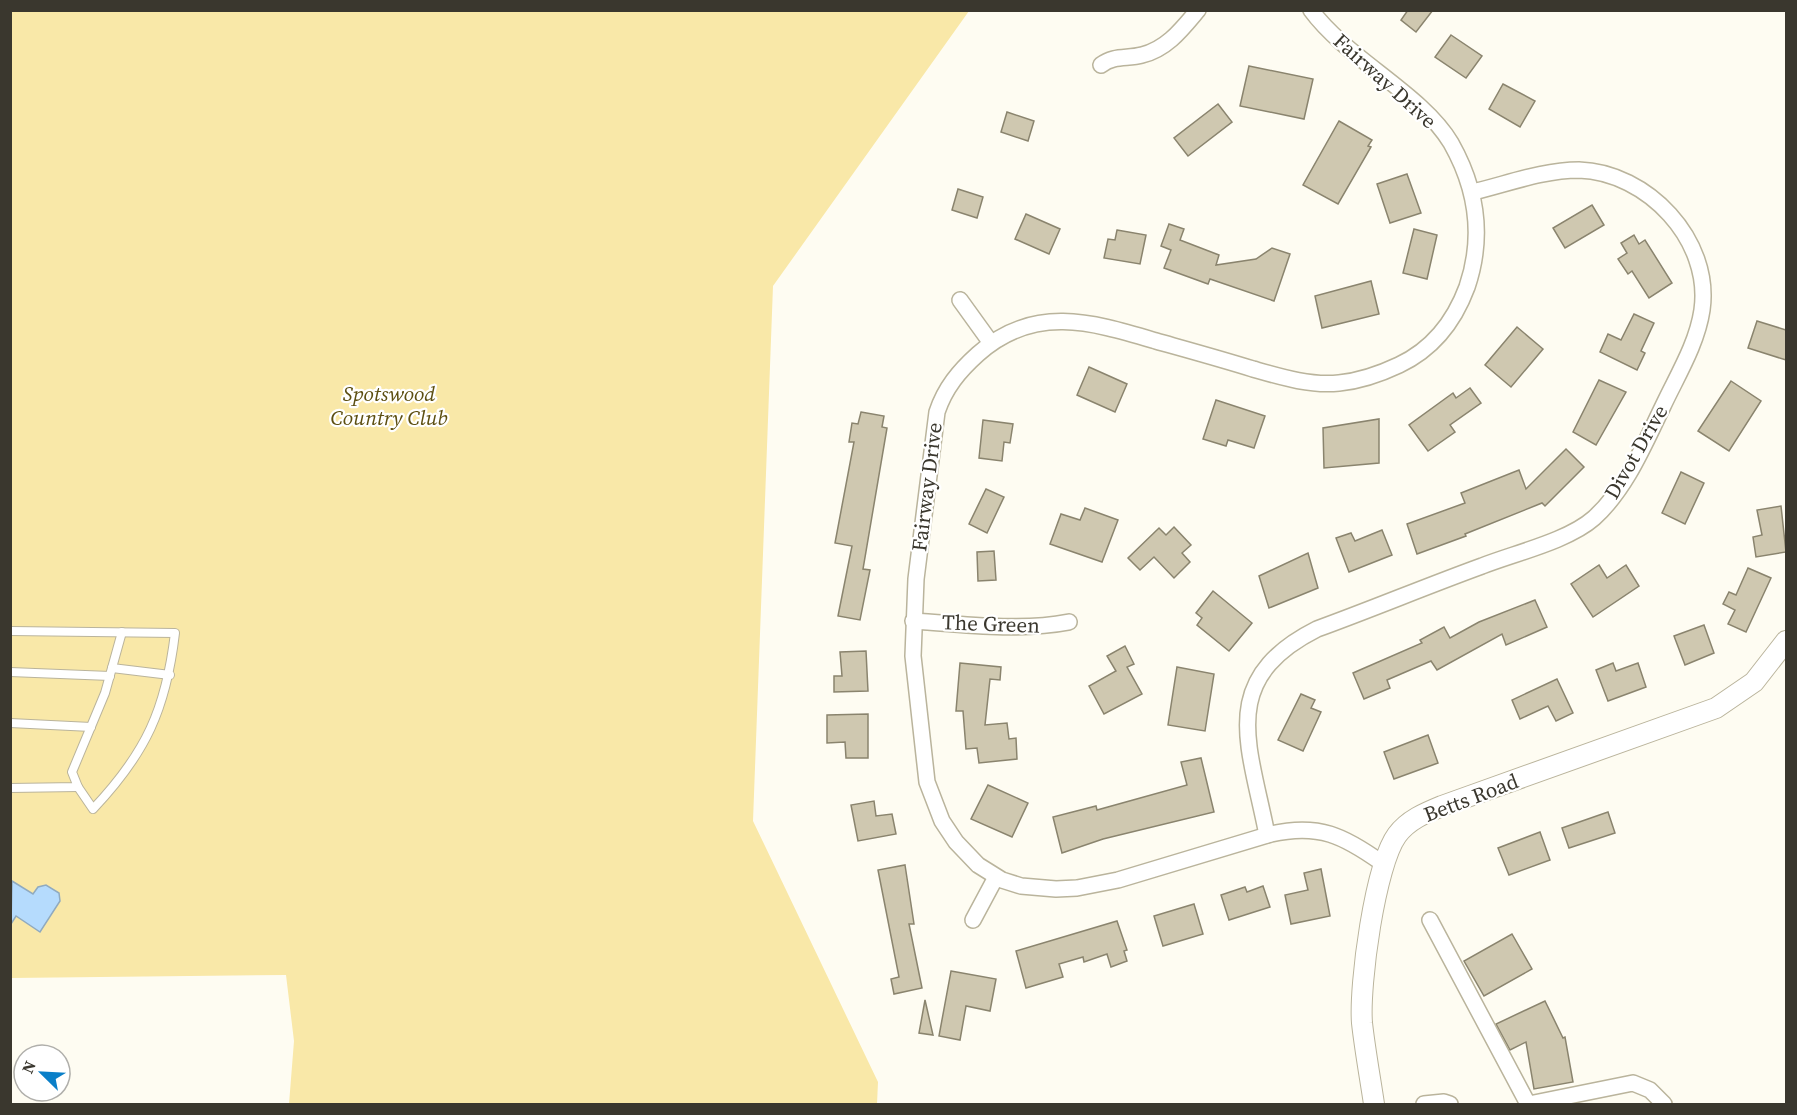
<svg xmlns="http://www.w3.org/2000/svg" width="1797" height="1115" font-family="'Source Serif 4',serif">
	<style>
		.green { fill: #f9e8a8 }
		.water { fill: #b5dbfd; stroke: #90aabf; stroke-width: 1.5 }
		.building { fill: #cfc8b0; stroke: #8a846e; stroke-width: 1.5 }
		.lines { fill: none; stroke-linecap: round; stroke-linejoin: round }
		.service-casing { stroke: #bab49c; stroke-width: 10 }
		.minor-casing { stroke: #bab49c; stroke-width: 18 }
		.tertiary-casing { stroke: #bab49c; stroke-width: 22 }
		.service { stroke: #fff; stroke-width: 8 }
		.minor { stroke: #fff; stroke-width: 15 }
		.tertiary { stroke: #fff; stroke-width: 20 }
		.labels { text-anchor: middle; stroke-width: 4.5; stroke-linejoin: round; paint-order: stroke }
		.street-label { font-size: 21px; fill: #3a372e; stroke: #fff }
		.park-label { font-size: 21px; font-style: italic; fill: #5c4e10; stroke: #fff }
	</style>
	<rect width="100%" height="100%" fill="#fefcf2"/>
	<path class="green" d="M10,11H969L773,286L753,821L878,1082L877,1104H289L294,1041L286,975L11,978Z"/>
	<path class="water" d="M12,881L33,894L38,887L46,885L59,893L60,901L40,932L16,916L11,924Z"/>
	<g class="building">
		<path d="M1408,10H1433L1416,32L1401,20Z"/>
		<path d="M1451,35L1482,56L1466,78L1435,57Z"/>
		<path d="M1249,66L1313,79L1304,119L1240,106Z"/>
		<path d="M1503,84L1535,101L1520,127L1489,109Z"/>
		<path d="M1218,104L1232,122L1188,156L1174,138Z"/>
		<path d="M1007,112L1034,121L1028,141L1001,132Z"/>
		<path d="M1339,121L1372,140L1368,146L1371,147L1338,204L1303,185Z"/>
		<path d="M1407,174L1421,213L1390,223L1377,184Z"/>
		<path d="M958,189L983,197L977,218L952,210Z"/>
		<path d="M1592,205L1604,225L1565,248L1553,228Z"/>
		<path d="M1026,214L1060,229L1049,254L1015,239Z"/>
		<path d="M1169,224L1184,229L1180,240L1219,255L1216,265L1256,259L1272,248L1290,254L1274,301L1210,279L1208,284L1164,268L1171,250L1161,246Z"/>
		<path d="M1414,229L1437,235L1427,279L1403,273Z"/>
		<path d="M1117,230L1146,235L1140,264L1104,258L1108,239L1115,240Z"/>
		<path d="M1634,235L1639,244L1645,240L1672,283L1649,298L1632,271L1628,274L1618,259L1627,253L1621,243Z"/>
		<path d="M1371,281L1379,314L1322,328L1315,296Z"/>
		<path d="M1634,314L1654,323L1641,351L1645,353L1637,370L1600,352L1608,334L1621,340Z"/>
		<path d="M1757,321L1786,330V360L1748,348Z"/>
		<path d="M1517,327L1543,349L1511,387L1485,365Z"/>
		<path d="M1089,367L1127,384L1115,412L1077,395Z"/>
		<path d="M1599,380L1626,392L1596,445L1573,432Z"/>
		<path d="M1731,381L1761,401L1729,451L1698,431Z"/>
		<path d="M1470,388L1481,403L1450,425L1455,432L1428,451L1409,425L1453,393L1456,398Z"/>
		<path d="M1216,400L1265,416L1254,448L1228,440L1226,446L1203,439Z"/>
		<path d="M861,412L884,416L882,427L887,428L863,569L870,570L860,620L838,616L852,546L835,543L854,442H849L852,423L858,424Z"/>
		<path d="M1379,419V463L1324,468L1323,428Z"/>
		<path d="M983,420L1013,424L1010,443L1004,442L1002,461L979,458Z"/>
		<path d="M1566,449L1584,467L1545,506L1542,503L1465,534L1466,536L1417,554L1407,524L1465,503L1461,493L1519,470L1526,489Z"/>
		<path d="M1681,472L1704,483L1685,524L1662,513Z"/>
		<path d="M986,489L1004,497L987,533L969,524Z"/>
		<path d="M1781,506L1786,552L1756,557L1753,537L1762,535L1757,510Z"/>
		<path d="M1085,508L1118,520L1102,562L1050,544L1061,514L1080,520Z"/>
		<path d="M1174,527L1191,545L1182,553L1190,562L1174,578L1154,557L1140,570L1128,558L1159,528L1166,535Z"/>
		<path d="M1382,530L1392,555L1349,572L1336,538L1351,533L1355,541Z"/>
		<path d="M994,551L996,580L978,581L977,552Z"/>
		<path d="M1308,553L1318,588L1269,608L1259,576Z"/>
		<path d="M1599,565L1607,578L1626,565L1639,586L1593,617L1571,584Z"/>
		<path d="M1748,568L1771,578L1746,632L1728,624L1735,610L1723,604L1729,592L1736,595Z"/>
		<path d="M1213,591L1252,623L1229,651L1197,625L1202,618L1196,613Z"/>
		<path d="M1535,600L1547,627L1506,645L1502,634L1437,670L1431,661L1387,680L1390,688L1364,699L1353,673L1422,643L1420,640L1444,627L1450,638L1479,622Z"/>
		<path d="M1704,625L1714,653L1685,665L1674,636Z"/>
		<path d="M1125,646L1134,664L1127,667L1142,694L1104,714L1089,686L1116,671L1107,656Z"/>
		<path d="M866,651L868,691L834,692V676H842L840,652Z"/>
		<path d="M960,663L1001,667L1000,680L990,679L985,725L1007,723L1009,739L1016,738L1017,759L979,763L977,748L966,749L963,711H956Z"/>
		<path d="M1613,663L1616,671L1638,663L1646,687L1608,701L1596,670Z"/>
		<path d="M1177,667L1214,674L1205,731L1168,725Z"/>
		<path d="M1557,679L1573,713L1556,721L1548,706L1520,719L1512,700Z"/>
		<path d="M1301,694L1315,700L1311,708L1321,712L1303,751L1278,740Z"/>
		<path d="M868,714V758H846L845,742L827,743V715Z"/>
		<path d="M1428,735L1438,763L1394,779L1384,752Z"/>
		<path d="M1201,758L1214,812L1103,839L1062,853L1053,817L1096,806L1097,810L1187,785L1181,762Z"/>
		<path d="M988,785L1028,803L1012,837L971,819Z"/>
		<path d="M874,801L876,816L892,814L896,834L858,841L851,805Z"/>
		<path d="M1608,812L1615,833L1569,848L1562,828Z"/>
		<path d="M1540,832L1550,860L1509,875L1498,848Z"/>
		<path d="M905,865L914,924H909L922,988L894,994L891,979L899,977L878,870Z"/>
		<path d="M1321,869L1330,916L1291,924L1285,895L1308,890L1304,873Z"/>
		<path d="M1263,886L1270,907L1229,920L1221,895L1245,887L1247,892Z"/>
		<path d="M1194,904L1203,934L1163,946L1154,916Z"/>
		<path d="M1117,921L1127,950L1124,951L1127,961L1111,967L1107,954L1084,962L1083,957L1059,964L1063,977L1026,988L1016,951Z"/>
		<path d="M1512,934L1532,969L1484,996L1464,961Z"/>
		<path d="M951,971L996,979L990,1011L966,1006L960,1040L939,1036Z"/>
		<path d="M925,1000L933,1035L919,1033Z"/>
		<path d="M1545,1001L1563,1038L1565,1037L1573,1082L1534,1089L1526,1042L1510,1050L1496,1024Z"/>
	</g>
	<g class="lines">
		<defs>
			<g id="service">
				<path d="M10,631L175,633C166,709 146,753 93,809L78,787"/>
				<path d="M112,668L170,675"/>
				<path d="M10,672L110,676"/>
				<path d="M10,723L91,727"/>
				<path d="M10,788L78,787L72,772L105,693L122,632"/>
			</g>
			<g id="minor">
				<path d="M1311,10C1347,59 1422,94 1451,143C1477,189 1484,237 1467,287C1454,322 1433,349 1399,365C1380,374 1360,381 1339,383C1310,386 1281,377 1253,369C1221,359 1188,350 1156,341C1092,322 1034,304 978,354C959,371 945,388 937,412L916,579L913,656L927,782L942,821L956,842L978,865L1002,880L1021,886L1056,889L1077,888L1118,880L1271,834C1319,823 1344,836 1382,863"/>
				<path d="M1101,65C1114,55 1127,59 1142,55C1167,49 1182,29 1198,10"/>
				<path d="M960,300L991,343"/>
				<path d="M913,621C966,624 1016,632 1069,622"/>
				<path d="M1267,835C1250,746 1216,680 1317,629C1372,609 1427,586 1482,566C1515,553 1568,541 1594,518C1626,489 1644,445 1663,406C1677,376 1697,344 1702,310C1712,240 1647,172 1579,170C1543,170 1507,184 1473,192"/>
				<path d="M973,920L996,877"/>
				<path d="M1430,920L1528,1104"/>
				<path d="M1424,1104L1444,1102L1450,1104"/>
				<path d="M1529,1104L1633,1083L1650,1090L1664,1104"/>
			</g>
			<path id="tertiary" d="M1374,1104C1370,1077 1365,1050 1362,1023C1359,985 1375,865 1397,835C1408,820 1425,813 1442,806L1716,708L1754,682L1786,641"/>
		</defs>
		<use href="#service" class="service-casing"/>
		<use href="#minor" class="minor-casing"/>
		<use href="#tertiary" class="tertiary-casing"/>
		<use href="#service" class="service"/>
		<use href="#minor" class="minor"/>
		<use href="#tertiary" class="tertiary"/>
	</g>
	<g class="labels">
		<g class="street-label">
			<text transform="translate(1385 81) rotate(42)" y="7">Fairway Drive</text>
			<text transform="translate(1636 452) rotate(-60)" y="7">Divot Drive</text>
			<text transform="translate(927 487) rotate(-83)" y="7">Fairway Drive</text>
			<text transform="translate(991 624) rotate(2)" y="7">The Green</text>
			<text transform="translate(1471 798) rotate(-21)" y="7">Betts Road</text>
		</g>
		<g class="park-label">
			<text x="389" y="401">Spotswood<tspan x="389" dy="24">Country Club</tspan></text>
		</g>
	</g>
	<rect width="1797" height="1115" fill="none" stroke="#3a372e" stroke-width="24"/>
	<g transform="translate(42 1073) rotate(294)"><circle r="28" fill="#ffffff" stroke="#b0afab" stroke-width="1.5"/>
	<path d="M0-4.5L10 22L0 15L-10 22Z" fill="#0a7fc8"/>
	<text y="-9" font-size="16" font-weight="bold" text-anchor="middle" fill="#3a372e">N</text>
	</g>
</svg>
